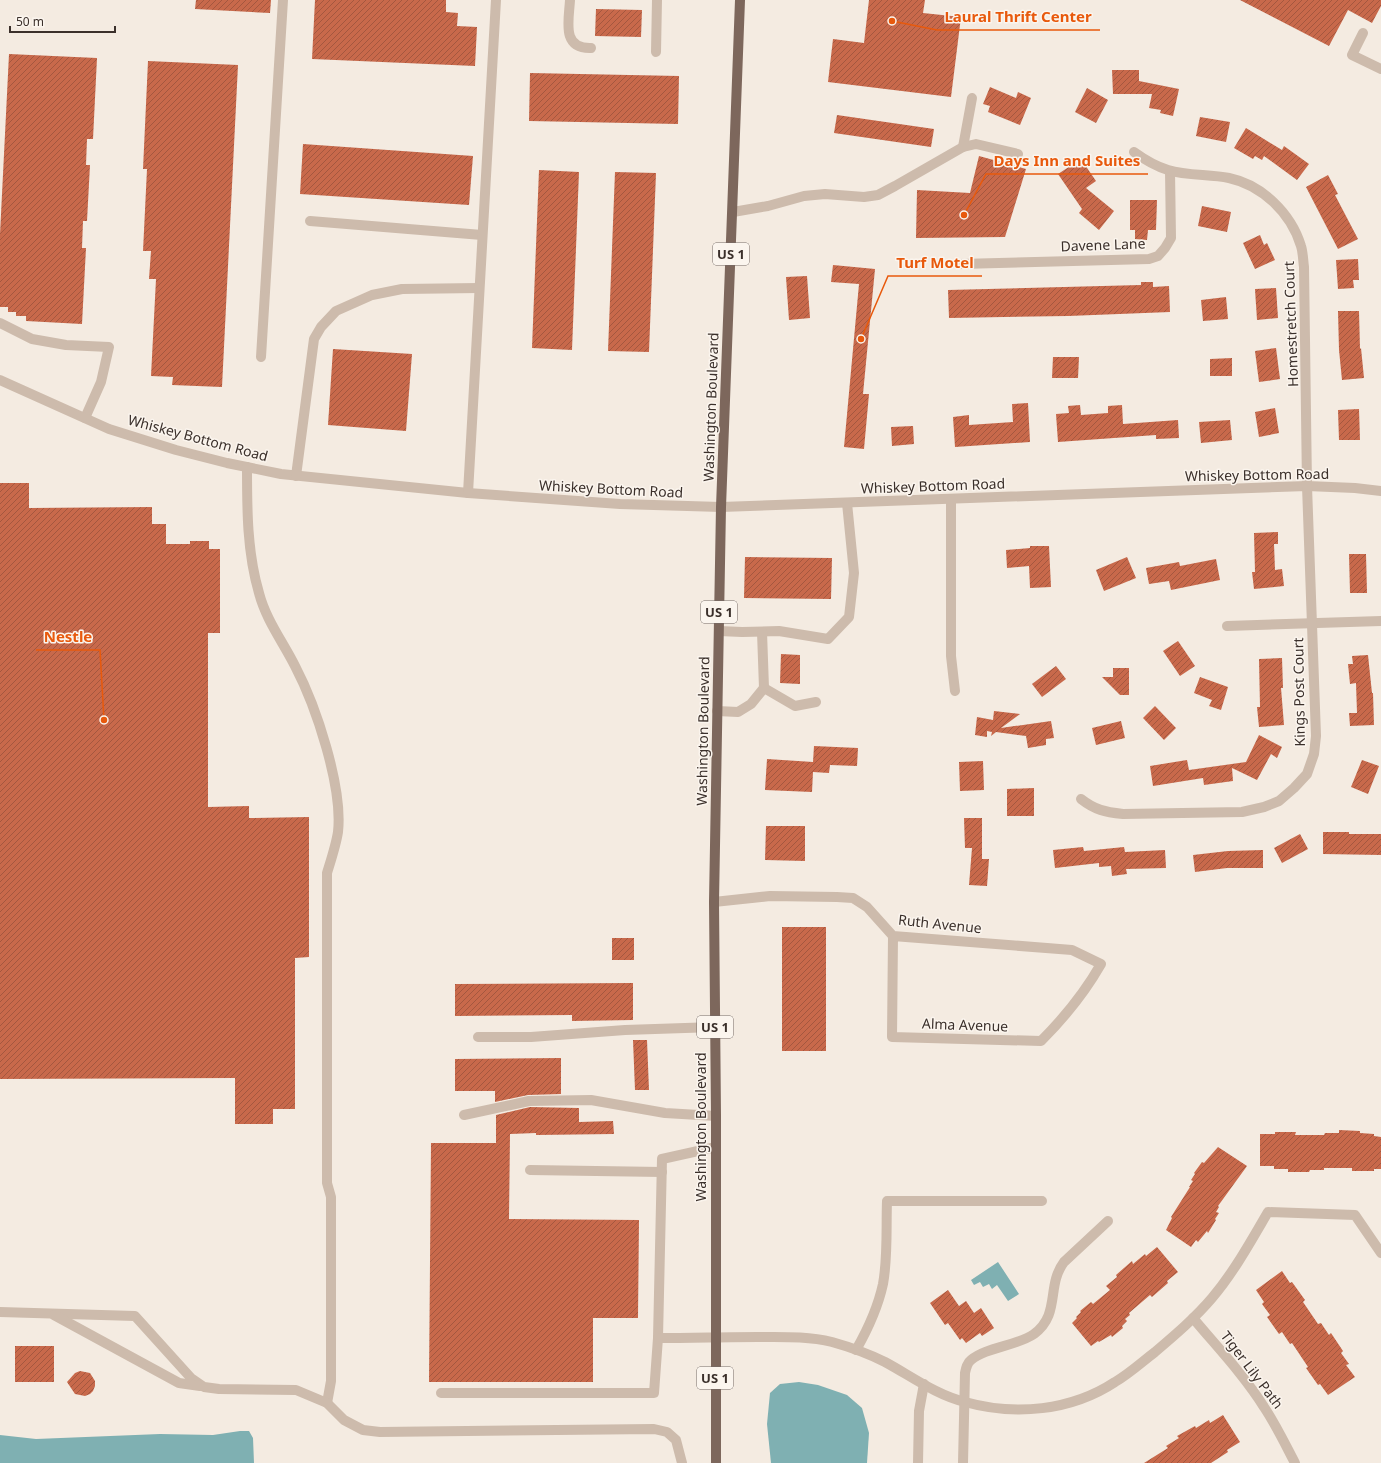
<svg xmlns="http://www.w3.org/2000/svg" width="1381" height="1463" font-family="'Noto Sans',sans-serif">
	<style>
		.water { fill: #7fb0b2 }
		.building { fill: url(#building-hatch) }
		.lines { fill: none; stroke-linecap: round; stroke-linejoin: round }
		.minor { stroke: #cdbbac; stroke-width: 10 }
		.major { stroke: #7d675c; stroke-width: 10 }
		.labels { text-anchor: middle; stroke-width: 3; stroke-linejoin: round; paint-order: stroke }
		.shield { fill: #fbf5ee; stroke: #756b66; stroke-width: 1 }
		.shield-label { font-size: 13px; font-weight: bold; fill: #3b302b }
		.street-label { font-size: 14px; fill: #3b302b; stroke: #fbf5ee }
		.leader { fill: none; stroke: #e8590c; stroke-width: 1.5 }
		.callout-dot { fill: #e8590c; stroke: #fbf5ee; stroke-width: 1.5 }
		.callout-label { font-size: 15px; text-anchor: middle; font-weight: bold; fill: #e8590c; stroke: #fbf5ee; stroke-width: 3; stroke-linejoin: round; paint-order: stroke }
	</style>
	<defs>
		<pattern id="building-hatch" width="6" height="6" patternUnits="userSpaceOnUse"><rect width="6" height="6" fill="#c8694b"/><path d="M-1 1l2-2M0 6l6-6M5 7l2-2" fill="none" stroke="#a4573f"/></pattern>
	</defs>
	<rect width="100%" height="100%" fill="#f4ebe1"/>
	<g class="water">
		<path d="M998,1262L1019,1294L1008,1301L997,1285L992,1289L989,1284L983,1287L980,1282L974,1285L971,1280Z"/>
		<path d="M799,1382L818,1385L847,1395L862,1408L869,1433L867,1463H771L767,1424L770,1393L780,1384Z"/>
		<path d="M240,1431H249L253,1438L254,1463H0V1435L36,1439L160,1434L213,1435Z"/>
	</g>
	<g class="building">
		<path d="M196,0H271L270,13L195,9Z"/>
		<path d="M315,0H446V12L458,13L457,26L477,27L475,66L312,59Z"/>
		<path d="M869,0H925L923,13L961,17L951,97L828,82L833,39L864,43Z"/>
		<path d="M1240,0H1381V6L1372,23L1348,10L1329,46Z"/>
		<path d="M596,9L642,10L641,37L595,36Z"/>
		<path d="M9,54L97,58L93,139H87L86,165H90L87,221H83L82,248H86L82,324L26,321V316H16V312H8V307H0V234Z"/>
		<path d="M148,61L238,65L222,387L172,385L173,377L151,376L156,279H149L151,251H143L147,169H143Z"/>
		<path d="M1112,70H1139V81L1179,89L1173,116L1160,113L1161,110L1149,108L1152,94H1113Z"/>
		<path d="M530,73L679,76L678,124L529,121Z"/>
		<path d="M990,87L1016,98L1018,92L1031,98L1020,125L988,112L990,106L983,104Z"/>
		<path d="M1087,88L1108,100L1096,123L1075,112Z"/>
		<path d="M837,115L934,129L931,147L834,133Z"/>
		<path d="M1200,117L1230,122L1226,142L1196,136Z"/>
		<path d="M1246,128L1282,150L1284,146L1309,164L1297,180L1264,156L1262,160L1255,156L1253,159L1234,148Z"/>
		<path d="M303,144L473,156L469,205L300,194Z"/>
		<path d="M979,156L1026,169L1005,237L916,238L917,190L970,193Z"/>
		<path d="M1081,159L1096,181L1086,188L1114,211L1099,230L1079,213L1082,209L1058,174Z"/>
		<path d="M539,170L579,172L572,350L532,348Z"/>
		<path d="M615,172L656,173L649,352L608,351Z"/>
		<path d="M1328,175L1338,194L1335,195L1358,239L1338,249L1306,187Z"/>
		<path d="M1130,200H1157L1156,230H1148L1147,240L1135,239V230H1130Z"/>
		<path d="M1202,206L1231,212L1227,232L1198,226Z"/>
		<path d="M1260,235L1264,245L1267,243L1275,260L1255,269L1243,243Z"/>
		<path d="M1358,259L1359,280H1353L1354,288L1338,289L1336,260Z"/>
		<path d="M833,265L875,269L863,394H869L864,449L844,447L859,284L831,282Z"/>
		<path d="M807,276L810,318L789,320L786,277Z"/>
		<path d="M1141,282H1153V287L1169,286L1170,312L1068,316L949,318L948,290L1141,285Z"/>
		<path d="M1276,288L1278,318L1257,320L1255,289Z"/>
		<path d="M1226,297L1228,319L1203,321L1201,300Z"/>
		<path d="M1338,311H1359L1360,349L1361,348L1364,378L1342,380L1339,350Z"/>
		<path d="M1276,348L1280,379L1259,382L1255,351Z"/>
		<path d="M333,349L412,354L406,431L328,425Z"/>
		<path d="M1053,357H1079L1078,378H1052Z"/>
		<path d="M1232,358V376H1210V359Z"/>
		<path d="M1028,403L1030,442L955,447L953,417L969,415V425L1013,422L1012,404Z"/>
		<path d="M1080,405L1081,415L1108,413V406L1122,405L1123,424L1178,420L1179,438L1156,439V435L1058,442L1056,414L1069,413L1068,406Z"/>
		<path d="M1275,408L1279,433L1259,437L1255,412Z"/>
		<path d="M1359,409L1360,440H1339L1338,410Z"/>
		<path d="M1230,420L1232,440L1201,443L1199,422Z"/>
		<path d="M913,426L914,444L892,446L891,427Z"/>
		<path d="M0,483H29V508L152,507V524H166V544H190V541H209V549H220V633H208V807L249,806V818L309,817V957L295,958V1109H273V1124H235V1078L0,1079Z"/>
		<path d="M1278,532V544H1274L1275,570L1282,569L1284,586L1254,589L1252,572H1255L1254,533Z"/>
		<path d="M1030,546H1049L1051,587L1030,588L1029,566L1007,568L1006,550L1030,548Z"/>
		<path d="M1349,554H1366L1367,593H1350Z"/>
		<path d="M745,557L832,558L831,599L744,598Z"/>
		<path d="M1127,557L1136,578L1104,591L1096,570Z"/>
		<path d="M1216,559L1220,580L1171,590L1169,581L1149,584L1146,568L1179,562L1180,566Z"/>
		<path d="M1178,641L1195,666L1180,676L1163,651Z"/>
		<path d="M781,654L800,655V684L780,683Z"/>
		<path d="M1368,655L1372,693H1373L1374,725L1350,726L1349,713H1357L1356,683L1350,684L1348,664H1353L1352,656Z"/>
		<path d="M1282,658L1283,688H1281L1284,725L1259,727L1257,707H1260L1259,659Z"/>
		<path d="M1056,666L1066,679L1042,697L1032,684Z"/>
		<path d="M1113,668H1129V695H1120L1102,677H1113Z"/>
		<path d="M1200,677L1228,687L1221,710L1209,706L1212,700L1194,693Z"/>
		<path d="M1155,706L1176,728L1164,740L1143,718Z"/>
		<path d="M994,711L1020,714L1001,728L1051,721L1054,738L1046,739V745L1028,748L1026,736L996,732L991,736L992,732L987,731V737L975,735L977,717L993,720Z"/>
		<path d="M1121,721L1125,738L1096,745L1092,728Z"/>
		<path d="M1259,735L1282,747L1277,758L1271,754L1257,780L1232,768L1233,781L1204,785L1203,778L1153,786L1150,766L1187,760L1189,770L1246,762Z"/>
		<path d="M814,746L858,748L857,766L830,765L829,773L813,772L812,792L765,790L767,759L813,762Z"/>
		<path d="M1362,760L1379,766L1368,794L1351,787Z"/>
		<path d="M983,761L984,790L960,791L959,762Z"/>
		<path d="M1034,788V816H1007V789Z"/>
		<path d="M964,818H982V859H989L987,886L969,885L972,848H965Z"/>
		<path d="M766,826H805V861L765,860Z"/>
		<path d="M1323,832H1349V834H1381V855L1323,854Z"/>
		<path d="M1300,834L1308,849L1282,863L1274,848Z"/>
		<path d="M1083,847L1084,851L1124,847L1125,852L1165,850L1166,868L1126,869L1127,874L1112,876L1111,866L1099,867V863L1055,868L1053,850Z"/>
		<path d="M1263,850V868H1227L1195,872L1193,855L1228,851Z"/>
		<rect x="782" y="927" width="44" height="124"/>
		<rect x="612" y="938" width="22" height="22"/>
		<path d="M633,983V1020L572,1021V1015L455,1016V984Z"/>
		<path d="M633,1040H647L649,1090H635Z"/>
		<path d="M561,1058V1094L528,1095L495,1102V1091H455V1059Z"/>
		<path d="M530,1107L579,1108V1122L613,1121L614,1134L536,1135V1133L510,1134L509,1219L639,1220L638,1318H593V1382H429L431,1143H496V1115Z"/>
		<path d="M1339,1130L1360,1131V1133L1374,1134V1136L1381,1137V1169H1374V1171H1352V1168H1324V1170H1310L1309,1172H1288V1169H1274V1166H1260V1134H1275V1132H1296L1295,1135H1324L1325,1133H1339Z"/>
		<path d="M1218,1147L1247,1166L1218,1206L1219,1207L1216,1212L1219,1213L1215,1219L1216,1220L1208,1233L1207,1231L1198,1242L1196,1240L1191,1247L1166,1230L1172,1218L1171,1217L1190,1187H1189L1193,1181L1191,1180L1195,1174L1194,1173L1202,1162L1204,1163Z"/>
		<path d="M1157,1247L1178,1272L1167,1281L1168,1283L1152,1297L1150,1295L1129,1313L1130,1315L1125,1319L1127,1321L1122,1326L1123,1328L1112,1337L1111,1335L1099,1342L1098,1341L1091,1346L1072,1323L1077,1318L1076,1317L1081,1312L1080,1311L1091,1302L1093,1304L1110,1290L1106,1286L1117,1277L1116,1275L1132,1261L1133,1264L1145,1254L1146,1256Z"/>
		<path d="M1282,1271L1290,1283L1292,1282L1305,1300L1303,1302L1318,1324L1321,1323L1329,1335L1331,1333L1343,1351L1341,1353L1349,1364L1346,1365L1355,1377L1328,1395L1320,1384L1318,1385L1306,1368L1308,1367L1292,1343L1290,1344L1282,1332L1279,1334L1267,1317L1270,1315L1262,1304L1264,1302L1256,1290Z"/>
		<path d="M948,1290L959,1306L966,1301L974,1313L981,1308L994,1328L982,1336L980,1333L966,1343L962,1338L960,1340L948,1323L945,1325L930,1303Z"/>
		<rect x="15" y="1346" width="39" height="36"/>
		<path d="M80,1371L90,1373L95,1381V1386L93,1391L90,1394L85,1396L75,1394L67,1382L75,1373Z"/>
		<path d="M1223,1415L1240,1442L1227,1450L1228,1452L1211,1463H1144L1168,1448L1166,1446L1179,1438L1177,1436L1195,1426L1196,1428L1209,1420L1210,1423Z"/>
	</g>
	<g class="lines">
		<g class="minor">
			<path d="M570,0C569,20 561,49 591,48"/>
			<path d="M1363,33L1352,55L1381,69"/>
			<path d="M656,52L657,0"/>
			<path d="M963,147L972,98"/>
			<path d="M733,212L768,206L804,196L825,194L864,197L878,195L895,186L963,147L976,144L1018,154"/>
			<path d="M310,221L482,235"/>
			<path d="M960,264L1149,259L1158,256L1165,248L1171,238L1170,171"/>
			<path d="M0,323L32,339L66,345L109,347L101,382L85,418"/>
			<path d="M261,357L283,0"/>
			<path d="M0,380L109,429L176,450L227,463L281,474L468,493L620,504L721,507L1307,486L1355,488L1381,491"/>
			<path d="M247,467C247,509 247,552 259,593C266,620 283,642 295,666C316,706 343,787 338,832C336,845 331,860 327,873V1183L331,1197V1381L327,1403"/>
			<path d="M296,476L314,339L321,327L336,311L372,295L402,289L479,288"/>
			<path d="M468,493L496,0"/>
			<path d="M951,499V656L955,691"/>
			<path d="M1227,626L1381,621"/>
			<path d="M719,631L742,632L779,631L828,639L849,617L854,573L847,503"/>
			<path d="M764,688L795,706L816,702"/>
			<path d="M717,711L738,712L751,704L764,688L762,632"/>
			<path d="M1081,799C1095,810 1105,812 1123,814L1242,812L1264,807L1279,801L1294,788L1307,774L1314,754L1316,736L1307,486L1304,267C1303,260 1303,252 1301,246C1291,213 1262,185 1229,178C1209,174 1187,176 1168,170C1155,166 1145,160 1134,152"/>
			<path d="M714,902L770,896L837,897L853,898L867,907L893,936L1072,950L1101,964C1085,992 1064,1018 1041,1041L892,1037L893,936"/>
			<path d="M478,1037H531L625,1030L715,1027"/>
			<path d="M464,1115L529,1101L591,1100L665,1113L716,1116"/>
			<path d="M716,1147L662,1159L658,1338C692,1338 725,1337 758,1337C783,1337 808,1336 832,1342C850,1347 869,1354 885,1362C911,1376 936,1395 965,1402C1015,1416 1071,1411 1115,1382C1129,1374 1142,1362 1155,1352C1175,1335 1195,1318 1212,1298C1234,1272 1251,1241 1268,1212L1355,1215L1381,1253"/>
			<path d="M530,1170L662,1172"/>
			<path d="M0,1312L135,1316L191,1378L204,1387L219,1389L296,1390L327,1403L344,1420L363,1430L380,1432L654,1429L667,1432L676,1440L682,1463"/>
			<path d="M54,1315L179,1383L200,1386"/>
			<path d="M1193,1318C1217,1347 1244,1375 1264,1407C1276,1425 1285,1444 1295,1463"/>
			<path d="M856,1350C868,1329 878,1307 883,1284C888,1257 886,1228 887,1201H1042"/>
			<path d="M441,1393H654L658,1338"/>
			<path d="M918,1463L919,1411L924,1384"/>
			<path d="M963,1463L965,1373C966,1368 967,1363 971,1360C986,1347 1017,1346 1034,1334C1061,1314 1046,1286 1064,1262L1108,1221"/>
		</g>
		<path class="major" d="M716,1463V1116L714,902L721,507L740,0"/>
	</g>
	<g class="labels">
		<g class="shield">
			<rect x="713" y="243" width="36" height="22" rx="3"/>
			<rect x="701" y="601" width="36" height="22" rx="3"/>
			<rect x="697" y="1016" width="36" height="22" rx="3"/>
			<rect x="697" y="1367" width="36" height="22" rx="3"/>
		</g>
		<g class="shield-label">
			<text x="731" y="259">US 1</text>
			<text x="719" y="617">US 1</text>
			<text x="715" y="1032">US 1</text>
			<text x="715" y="1383">US 1</text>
		</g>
		<g class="street-label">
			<text transform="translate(1103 245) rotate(-2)" y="5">Davene Lane</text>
			<text transform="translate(1291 324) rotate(-92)" y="5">Homestretch Court</text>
			<text transform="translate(711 407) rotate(-88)" y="5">Washington Boulevard</text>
			<text transform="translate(198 438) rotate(15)" y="5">Whiskey Bottom Road</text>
			<text transform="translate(1257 475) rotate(-1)" y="5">Whiskey Bottom Road</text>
			<text transform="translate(933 486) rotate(-2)" y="5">Whiskey Bottom Road</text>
			<text transform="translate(611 489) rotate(3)" y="5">Whiskey Bottom Road</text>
			<text transform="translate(1299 692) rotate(-91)" y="5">Kings Post Court</text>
			<text transform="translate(703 731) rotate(-89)" y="5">Washington Boulevard</text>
			<text transform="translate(940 924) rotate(6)" y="5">Ruth Avenue</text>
			<text transform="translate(965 1025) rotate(2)" y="5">Alma Avenue</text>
			<text transform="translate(701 1127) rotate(-90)" y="5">Washington Boulevard</text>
			<text transform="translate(1252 1370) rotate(53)" y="5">Tiger Lily Path</text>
		</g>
	</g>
	<path class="leader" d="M892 21L937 30H1100M964 215L986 174H1148M861 339L888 276H982M104 720L100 650H36"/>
	<g class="callout-dot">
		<circle cx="892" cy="21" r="4"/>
		<circle cx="964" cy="215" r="4"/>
		<circle cx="861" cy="339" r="4"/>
		<circle cx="104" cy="720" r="4"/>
	</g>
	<g class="callout-label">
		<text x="1018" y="22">Laural Thrift Center</text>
		<text x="1067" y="166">Days Inn and Suites</text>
		<text x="935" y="268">Turf Motel</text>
		<text x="68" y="642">Nestle</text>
	</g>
	<path d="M10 26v6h105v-6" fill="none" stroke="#3b302b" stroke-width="2"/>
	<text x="16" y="26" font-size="12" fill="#3b302b" stroke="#fbf5ee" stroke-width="3" paint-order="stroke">50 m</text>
</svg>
